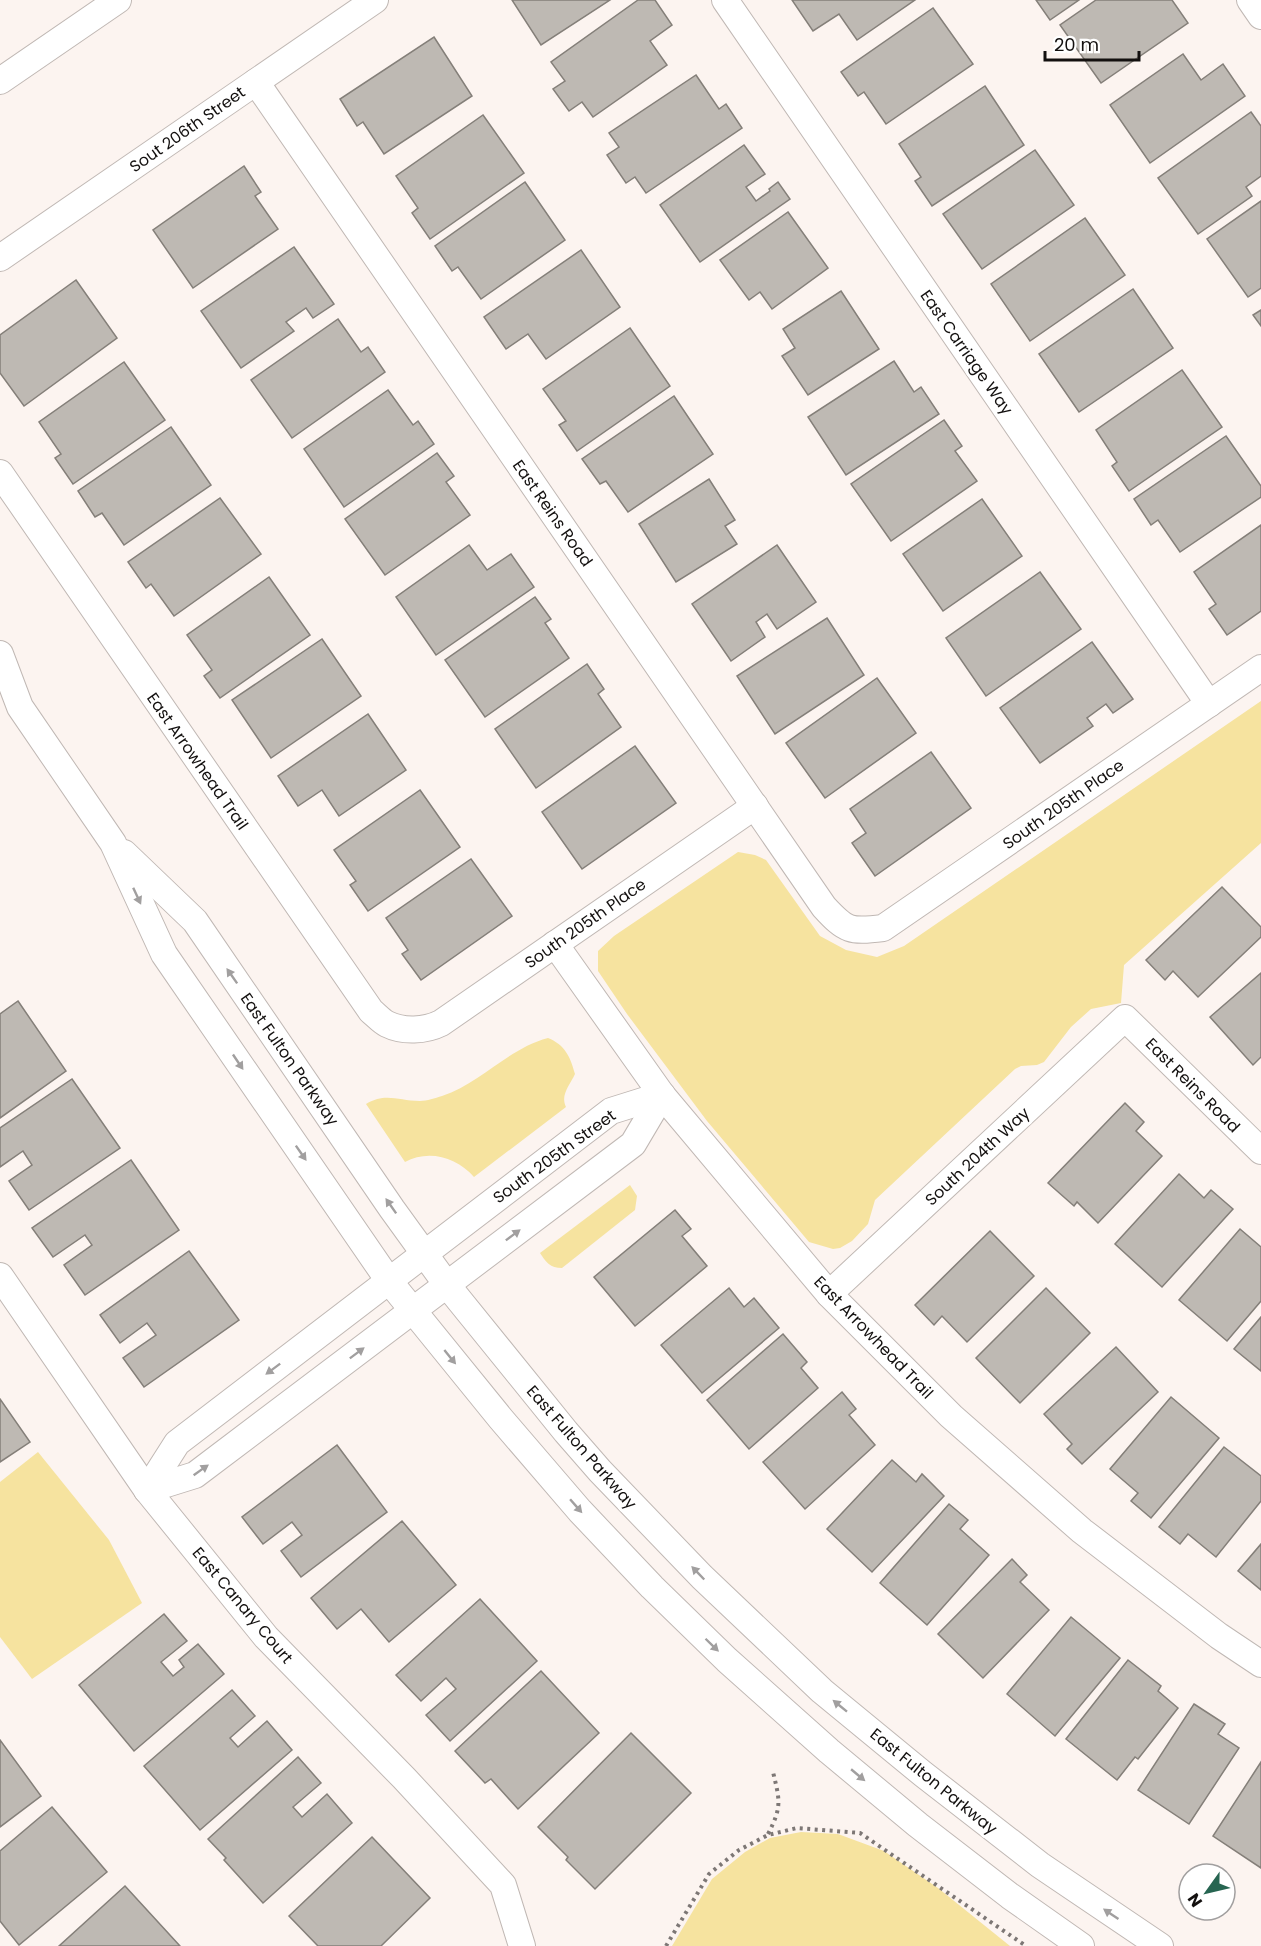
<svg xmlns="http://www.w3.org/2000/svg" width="1261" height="1946" font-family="Poppins,sans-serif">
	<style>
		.green { fill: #f6e39f }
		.building { fill: #beb9b3; stroke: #847f79; stroke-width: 1.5 }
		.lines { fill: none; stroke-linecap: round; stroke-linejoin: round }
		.street-casing { stroke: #c0b8b4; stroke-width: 28 }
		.path { stroke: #7d7775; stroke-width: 4; stroke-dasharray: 3 4.5; stroke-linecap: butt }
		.street { stroke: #fff; stroke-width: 26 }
		.oneway { fill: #a19f9f }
		.labels { text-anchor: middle; stroke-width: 6; stroke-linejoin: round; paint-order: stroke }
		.street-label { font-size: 16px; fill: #13100f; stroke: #fff }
	</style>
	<rect width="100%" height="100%" fill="#fcf4f0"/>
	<g class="green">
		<path d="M1261,701V843L1124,965L1121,1003L1091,1009L1071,1027L1044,1062L1037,1065L1021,1066L1015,1069L875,1200L868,1224L852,1241L840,1248L833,1249L809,1242L707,1121L627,1014L598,971V951L614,936L738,852L755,855L766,860L820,936L846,950L877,957L904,946Z"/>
		<path d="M548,1038C565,1045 570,1056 575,1074C570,1085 560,1095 566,1107L474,1177C457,1157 428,1149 405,1162L366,1104C386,1092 398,1101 420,1101C427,1101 435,1098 442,1096C481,1083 509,1048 548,1038Z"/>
		<path d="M630,1185L637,1196L635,1210L562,1268C550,1268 546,1262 540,1253Z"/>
		<path d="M38,1452L109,1540L142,1603L32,1679L0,1637V1482Z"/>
		<path d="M801,1832L838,1834L884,1851L938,1888L1010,1946H672L712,1879L745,1852L770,1838Z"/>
	</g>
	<g class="building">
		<path d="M512,0H610L541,45Z"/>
		<path d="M638,0H655L672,25L650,41L667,65L593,117L582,102L569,111L553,89L565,81L551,62Z"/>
		<path d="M792,0H915L857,40L839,14L813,31Z"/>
		<path d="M1036,0H1079L1050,20Z"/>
		<path d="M1096,0H1172L1188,23L1101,83L1060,25Z"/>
		<path d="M933,8L973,64L886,124L864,92L858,96L841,72Z"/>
		<path d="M434,37L472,96L384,154L363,122L357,126L340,99Z"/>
		<path d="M1183,54L1201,80L1223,64L1245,96L1150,163L1110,105Z"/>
		<path d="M696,75L719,109L726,104L742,128L646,193L635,177L626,183L607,155L619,147L609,133Z"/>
		<path d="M985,86L1024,145L932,206L915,181L921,177L899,144Z"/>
		<path d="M1251,112L1261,126V176L1246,187L1252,196L1198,234L1158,178Z"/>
		<path d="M483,115L524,173L430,239L412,213L418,208L396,176Z"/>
		<path d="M744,145L765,174L746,187L756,201L770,191L769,189L778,182L790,199L700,262L660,205Z"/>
		<path d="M1035,150L1074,205L982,269L943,214Z"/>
		<path d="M244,166L261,192L255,196L278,229L193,288L153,230Z"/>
		<path d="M525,182L565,240L481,299L458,267L452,271L435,246Z"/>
		<path d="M1261,201V288L1248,297L1207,239Z"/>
		<path d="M788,212L828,268L772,309L760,292L749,300L720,260Z"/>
		<path d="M1085,218L1125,275L1030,341L991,284Z"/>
		<path d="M294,247L334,304L313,318L306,308L286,322L294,331L241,368L201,311Z"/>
		<path d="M581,250L620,307L546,359L528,334L506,349L484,317Z"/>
		<path d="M76,280L117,338L24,406L0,373V335Z"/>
		<path d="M1133,289L1173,348L1079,412L1039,354Z"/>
		<path d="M841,291L879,349L808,395L782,356L795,348L783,329Z"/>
		<path d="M1261,310V326L1253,315Z"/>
		<path d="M338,319L361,352L368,347L385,372L292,438L251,380Z"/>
		<path d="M630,328L670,386L577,451L559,425L566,421L543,389Z"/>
		<path d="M894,361L914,392L921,387L939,414L846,475L808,417Z"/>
		<path d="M124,362L165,420L73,484L55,458L61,454L39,422Z"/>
		<path d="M1182,370L1222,427L1129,491L1112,466L1117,462L1096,430Z"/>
		<path d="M388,390L413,425L418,421L434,444L344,507L304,449Z"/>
		<path d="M674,396L713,454L628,512L606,481L600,484L582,459Z"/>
		<path d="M944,420L962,446L955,451L977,481L891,541L851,484Z"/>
		<path d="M171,427L211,485L124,545L102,513L95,517L78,491Z"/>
		<path d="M1226,436L1261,486V497L1180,552L1158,520L1151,525L1134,499Z"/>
		<path d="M437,453L454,476L446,482L470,515L385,575L345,519Z"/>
		<path d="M709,479L735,520L725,526L737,544L676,582L639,524Z"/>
		<path d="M220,498L261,554L174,616L151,584L146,588L128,562Z"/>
		<path d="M982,499L1022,556L943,611L903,554Z"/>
		<path d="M1261,525V611L1227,635L1209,609L1216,604L1194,572Z"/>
		<path d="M469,545L487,570L511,554L534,587L436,655L396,597Z"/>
		<path d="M777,545L816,602L777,629L767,614L756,622L765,637L731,661L692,604Z"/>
		<path d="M1040,572L1081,629L986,696L946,638Z"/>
		<path d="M269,577L310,635L220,698L204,676L212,670L187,635Z"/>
		<path d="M535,597L551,619L545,623L569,658L485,717L445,660Z"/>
		<path d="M827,618L864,675L775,734L737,676Z"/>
		<path d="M322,639L361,696L271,758L232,700Z"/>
		<path d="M1092,642L1133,699L1113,713L1106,704L1087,718L1093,726L1040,763L1000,708Z"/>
		<path d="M587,664L604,689L598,694L621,727L536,788L495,729Z"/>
		<path d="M877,678L916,733L825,798L786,743Z"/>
		<path d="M368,714L406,770L339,816L322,790L298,806L278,776Z"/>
		<path d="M635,746L676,803L582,869L542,812Z"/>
		<path d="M931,752L971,808L875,876L852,843L866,833L850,809Z"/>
		<path d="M420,790L460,847L368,911L350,885L356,881L334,850Z"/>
		<path d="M471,859L512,916L421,980L402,954L408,950L386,918Z"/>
		<path d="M1222,887L1261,927V937L1198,997L1173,971L1165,980L1146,960Z"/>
		<path d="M1261,973V1057L1253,1065L1210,1017Z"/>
		<path d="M18,1001L66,1071L0,1118V1014Z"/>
		<path d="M72,1079L120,1148L29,1210L9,1181L32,1165L23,1151L0,1167V1128Z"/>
		<path d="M1125,1103L1144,1122L1136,1131L1162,1156L1098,1223L1077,1202L1074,1206L1048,1183Z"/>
		<path d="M131,1160L179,1230L85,1295L64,1265L92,1245L85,1235L53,1257L32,1228Z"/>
		<path d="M1179,1174L1204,1198L1211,1190L1233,1209L1162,1287L1115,1244Z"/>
		<path d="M675,1210L691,1229L682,1236L707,1266L635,1326L594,1277Z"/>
		<path d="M1240,1229L1261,1247V1301L1227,1341L1179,1300Z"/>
		<path d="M990,1231L1034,1276L967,1342L942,1316L934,1325L915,1305Z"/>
		<path d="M189,1251L239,1320L144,1387L123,1358L156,1335L147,1323L120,1343L100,1315Z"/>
		<path d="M729,1288L744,1307L754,1298L779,1328L702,1393L661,1345Z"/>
		<path d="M1046,1288L1090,1333L1020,1403L976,1358Z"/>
		<path d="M1261,1317V1371L1234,1349Z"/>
		<path d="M783,1334L807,1362L801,1368L818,1388L749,1449L707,1400Z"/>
		<path d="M1116,1347L1158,1392L1082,1464L1067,1449L1072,1444L1044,1414Z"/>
		<path d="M842,1392L856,1409L849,1415L875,1445L805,1509L763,1462Z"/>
		<path d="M1171,1397L1219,1438L1151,1518L1131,1501L1138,1493L1110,1469Z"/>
		<path d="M0,1399L30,1442L0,1462Z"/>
		<path d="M337,1445L387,1512L301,1577L281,1551L302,1535L292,1522L263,1544L242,1517Z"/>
		<path d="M1224,1447L1261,1476V1501L1216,1557L1188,1534L1180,1544L1159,1527Z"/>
		<path d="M892,1460L916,1482L922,1474L944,1496L872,1572L827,1529Z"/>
		<path d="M949,1504L968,1520L960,1529L989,1555L927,1625L880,1583Z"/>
		<path d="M402,1521L456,1585L389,1642L361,1609L337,1629L311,1598Z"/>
		<path d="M1261,1544V1590L1238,1571Z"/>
		<path d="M1012,1559L1027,1575L1020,1582L1049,1610L983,1678L938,1634Z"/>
		<path d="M480,1599L537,1661L450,1741L426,1715L456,1689L446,1678L421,1701L396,1675Z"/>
		<path d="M164,1614L187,1641L161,1662L173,1676L184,1667L179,1660L198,1644L224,1674L134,1751L79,1685Z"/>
		<path d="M1071,1617L1120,1658L1055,1736L1007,1694Z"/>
		<path d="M1128,1660L1161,1686L1158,1691L1178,1708L1138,1759L1135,1757L1117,1780L1066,1739Z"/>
		<path d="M541,1671L599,1733L518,1809L491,1779L485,1783L455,1751Z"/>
		<path d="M232,1690L255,1716L230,1738L238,1747L267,1721L292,1750L200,1830L144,1766Z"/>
		<path d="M1194,1704L1225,1724L1218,1734L1239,1748L1189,1824L1138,1790Z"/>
		<path d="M631,1733L691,1793L595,1889L566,1860L568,1857L538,1827Z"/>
		<path d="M0,1740L41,1796L0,1827Z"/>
		<path d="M298,1757L321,1783L293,1807L302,1817L327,1794L352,1823L263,1903L224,1860L226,1858L208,1839Z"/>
		<path d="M1261,1762V1868L1213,1836Z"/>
		<path d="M52,1807L107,1872L19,1945L0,1921V1851Z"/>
		<path d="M372,1837L430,1898L381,1946H318L289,1916Z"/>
		<path d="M125,1886L180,1946H59Z"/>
	</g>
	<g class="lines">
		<defs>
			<g id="street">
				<path d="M725,0L1209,704"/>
				<path d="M1250,0L1261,16"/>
				<path d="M0,81L118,0"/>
				<path d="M256,82L824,907C846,931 850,932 883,928L1261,668"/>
				<path d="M0,258L375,0"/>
				<path d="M0,473L371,1011C376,1015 381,1021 387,1024C403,1032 425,1031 441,1023L755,806"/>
				<path d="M0,654L20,707L113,843L164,954L389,1281L501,1419L580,1511L652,1587L727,1660L829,1751L918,1825L1010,1896L1081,1946"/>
				<path d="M124,853L195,921L392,1209L447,1285L566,1432L600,1471L702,1577L822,1691L923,1774L1040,1865L1160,1946"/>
				<path d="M555,944L662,1095L829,1294L951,1416L1082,1531L1219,1636L1261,1664"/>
				<path d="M0,1276L147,1490L266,1637L404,1778L503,1885L522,1946"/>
				<path d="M829,1294L1125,1018L1261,1151"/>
				<path d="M147,1490L195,1475L633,1144L662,1095"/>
				<path d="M147,1490L177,1443L611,1111L662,1095"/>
			</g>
		</defs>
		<use href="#street" class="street-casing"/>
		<g class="path">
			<path d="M768,1834C782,1807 780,1801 773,1772"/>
			<path d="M666,1946L709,1874L739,1850L768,1835L797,1828L860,1833L1026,1946"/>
		</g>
		<use href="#street" class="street"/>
	</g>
	<defs><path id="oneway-solid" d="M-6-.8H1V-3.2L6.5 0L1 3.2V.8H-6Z" transform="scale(1.5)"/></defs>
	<g class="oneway">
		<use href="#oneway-solid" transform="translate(137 896) rotate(65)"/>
		<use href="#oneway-solid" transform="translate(232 976) rotate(-125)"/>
		<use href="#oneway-solid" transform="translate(238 1062) rotate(56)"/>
		<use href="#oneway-solid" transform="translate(301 1153) rotate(55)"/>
		<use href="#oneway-solid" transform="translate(391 1206) rotate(-125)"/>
		<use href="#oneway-solid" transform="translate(513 1235) rotate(-37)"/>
		<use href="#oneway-solid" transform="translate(357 1353) rotate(-37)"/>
		<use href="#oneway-solid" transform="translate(450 1357) rotate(51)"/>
		<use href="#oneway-solid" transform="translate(273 1369) rotate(143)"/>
		<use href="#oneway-solid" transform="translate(201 1470) rotate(-35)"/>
		<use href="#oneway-solid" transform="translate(576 1506) rotate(49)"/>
		<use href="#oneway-solid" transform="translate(698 1573) rotate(-134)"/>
		<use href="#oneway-solid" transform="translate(712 1645) rotate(44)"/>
		<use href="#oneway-solid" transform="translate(840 1706) rotate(-141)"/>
		<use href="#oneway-solid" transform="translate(858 1775) rotate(40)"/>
		<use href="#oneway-solid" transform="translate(1111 1914) rotate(-146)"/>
	</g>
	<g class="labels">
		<g class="street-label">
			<text transform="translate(187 129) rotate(-35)" y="6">Sout 206th Street</text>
			<text transform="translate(967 352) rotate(55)" y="6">East Carriage Way</text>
			<text transform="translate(553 513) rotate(55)" y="6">East Reins Road</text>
			<text transform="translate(198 761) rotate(55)" y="6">East Arrowhead Trail</text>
			<text transform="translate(1063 804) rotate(-35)" y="6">South 205th Place</text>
			<text transform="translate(585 923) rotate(-35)" y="6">South 205th Place</text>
			<text transform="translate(290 1059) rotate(55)" y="6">East Fulton Parkway</text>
			<text transform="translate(1193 1085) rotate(45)" y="6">East Reins Road</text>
			<text transform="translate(554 1156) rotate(-36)" y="6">South 205th Street</text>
			<text transform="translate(977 1156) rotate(-43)" y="6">South 204th Way</text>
			<text transform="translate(874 1337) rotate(46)" y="6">East Arrowhead Trail</text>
			<text transform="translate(582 1447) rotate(49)" y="6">East Fulton Parkway</text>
			<text transform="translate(243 1605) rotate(50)" y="6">East Canary Court</text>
			<text transform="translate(934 1781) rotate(39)" y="6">East Fulton Parkway</text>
		</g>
	</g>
	<g transform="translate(1207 1892) rotate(236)"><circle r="28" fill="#ffffff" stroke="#a19f9f" stroke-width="1.5"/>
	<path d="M0-4.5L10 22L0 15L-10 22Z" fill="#276551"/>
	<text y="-9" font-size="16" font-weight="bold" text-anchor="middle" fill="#13100f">N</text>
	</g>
	<path d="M1045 51v9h94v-9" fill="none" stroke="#13100f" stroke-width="3"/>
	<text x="1054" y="51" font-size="18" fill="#13100f" stroke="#ffffff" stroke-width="4.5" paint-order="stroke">20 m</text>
</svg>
